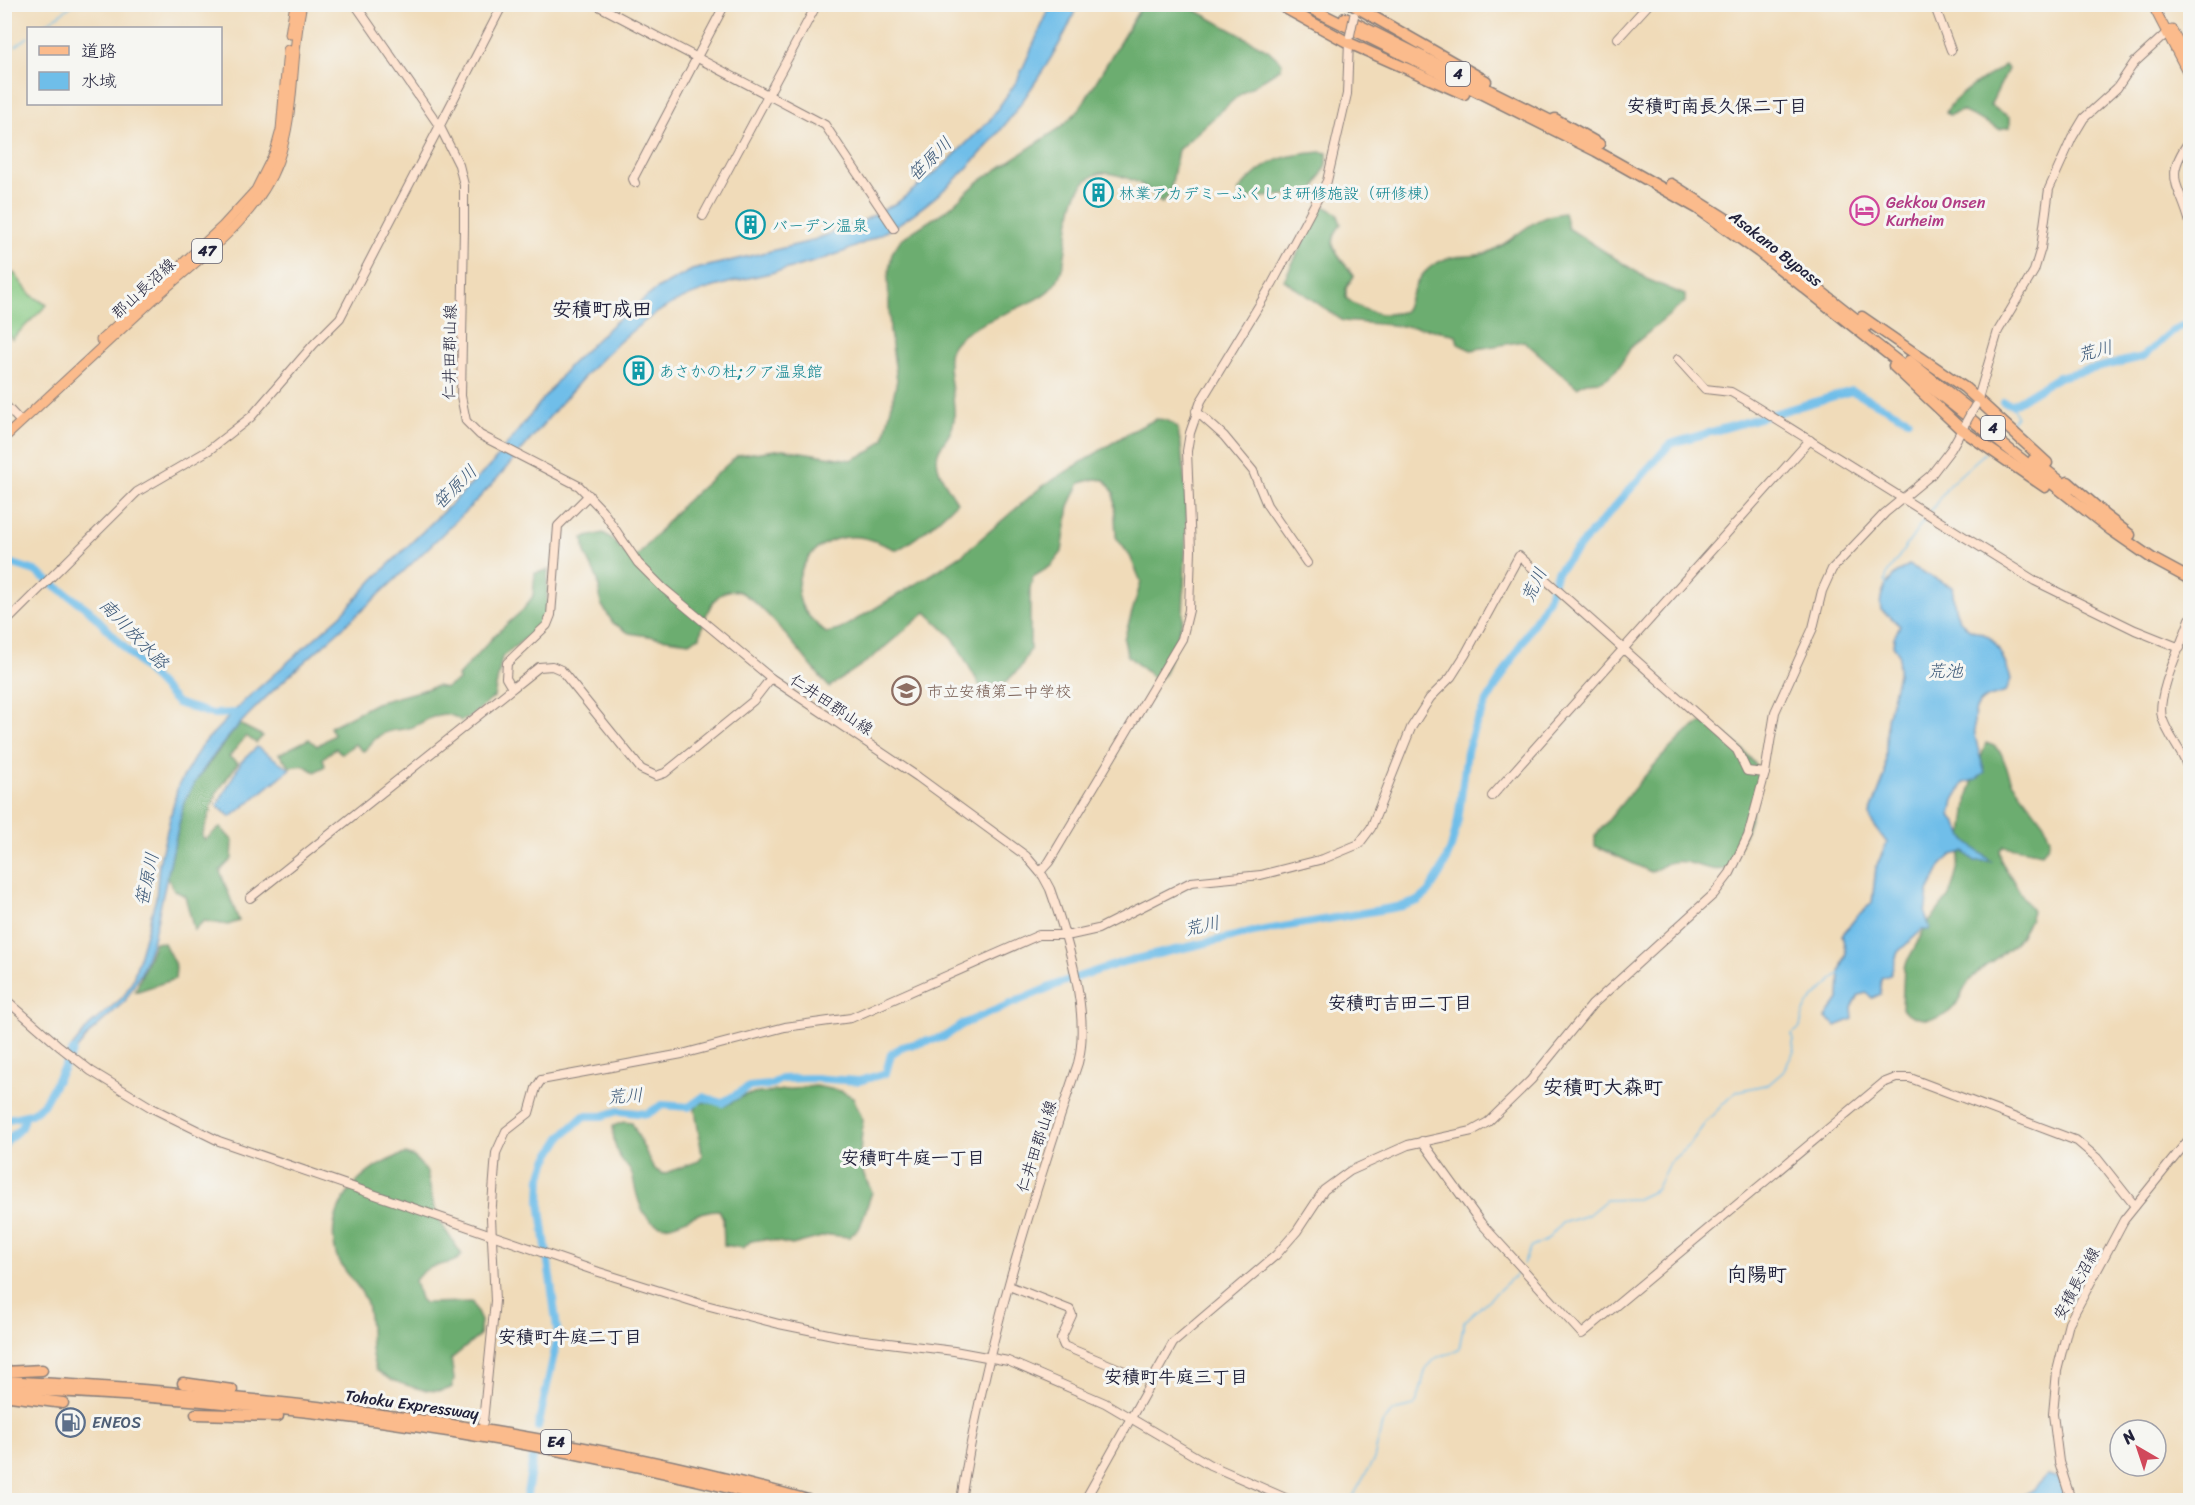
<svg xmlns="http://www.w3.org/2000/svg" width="2195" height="1505" font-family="Sriracha,'Klee One',sans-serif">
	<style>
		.green { fill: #86c982; stroke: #54765e; stroke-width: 1.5 }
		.forest { fill: #6cad70; stroke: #476856; stroke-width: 1.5 }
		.water { fill: #6fbee9; stroke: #487092; stroke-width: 1.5 }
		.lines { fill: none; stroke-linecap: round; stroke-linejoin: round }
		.stream { stroke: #6fbee9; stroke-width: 1.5 }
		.river { stroke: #6fbee9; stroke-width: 8 }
		.secondary-casing { stroke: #897e7a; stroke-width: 10 }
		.primary-casing { stroke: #897e7a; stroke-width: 11 }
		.highway-casing { stroke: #897e7a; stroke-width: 13 }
		.secondary { stroke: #fde4d1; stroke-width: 8 }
		.primary { stroke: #fbbb8c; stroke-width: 9 }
		.highway { stroke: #fbbb8c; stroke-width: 10 }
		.secondary-bridge-casing { stroke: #897e7a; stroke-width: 10; stroke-linecap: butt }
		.secondary-bridge { stroke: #fde4d1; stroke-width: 8 }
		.labels { text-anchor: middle; stroke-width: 6; stroke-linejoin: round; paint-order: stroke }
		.shield { fill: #f6f6f2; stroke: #626272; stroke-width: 1.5 }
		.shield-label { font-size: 15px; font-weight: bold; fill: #22223b }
		.culture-label { font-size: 16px; fill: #0d838f; stroke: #f6f6f2; text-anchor: start }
		.hotel-label { font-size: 16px; fill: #b23c85; stroke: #f6f6f2; text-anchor: start }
		.street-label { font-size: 16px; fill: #22223b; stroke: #f6f6f2 }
		.education-label { font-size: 16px; fill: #785e54; stroke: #f6f6f2; text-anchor: start }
		.service-label { font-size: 16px; fill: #4e5e75; stroke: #f6f6f2; text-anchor: start }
		.neighbourhood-label { font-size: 18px; font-weight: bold; fill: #22223b; stroke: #f6f6f2 }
		.water-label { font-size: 18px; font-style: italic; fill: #3d5978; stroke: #f6f6f2 }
		.quarter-label { font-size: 20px; font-weight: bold; fill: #22223b; stroke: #f6f6f2 }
	</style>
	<rect width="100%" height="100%" fill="#f6f6f2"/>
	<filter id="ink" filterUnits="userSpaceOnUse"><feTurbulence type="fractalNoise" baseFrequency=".0167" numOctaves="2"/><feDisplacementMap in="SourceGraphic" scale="12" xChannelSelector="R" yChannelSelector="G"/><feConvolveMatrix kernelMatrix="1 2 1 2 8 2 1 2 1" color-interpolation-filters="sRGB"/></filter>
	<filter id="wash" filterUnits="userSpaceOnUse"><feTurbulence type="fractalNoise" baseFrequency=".008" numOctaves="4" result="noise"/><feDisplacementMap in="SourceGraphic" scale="24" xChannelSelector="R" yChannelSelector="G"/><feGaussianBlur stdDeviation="1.35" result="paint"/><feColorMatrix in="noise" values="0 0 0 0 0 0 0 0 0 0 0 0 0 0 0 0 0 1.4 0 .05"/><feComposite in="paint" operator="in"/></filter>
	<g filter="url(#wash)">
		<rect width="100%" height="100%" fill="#f0dbb9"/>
		<path class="green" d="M14,273L31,295L47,305L12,339L5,330L4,279Z"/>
		<g class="forest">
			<path d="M1142,5H1186L1268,50L1282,63L1281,68L1239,95L1178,150L1170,194L1162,203C1155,199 1150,189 1142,185C1134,180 1108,170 1098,174C1058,188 1076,253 1055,284C1036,311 952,322 949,356C947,375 956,399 954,420C952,433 947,437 940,448C930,465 948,487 957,502C939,520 919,538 897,550C881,544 866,535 848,537C816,539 791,569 800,601C803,613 817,624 826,633L839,630L934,573L963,554L1040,488L1130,432L1156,419L1167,420L1177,427L1181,445L1187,505L1183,618L1165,673L1157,681L1127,655L1124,639L1141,582L1130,556L1116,537L1114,493L1105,480L1095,479L1080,483L1069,506L1062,552L1051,566L1033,577L1030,588V650L1020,668L1005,683L980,686L953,638L926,612L872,658L829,687C810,666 760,597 737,591C713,586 703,621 700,637L689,642L674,640L629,633L613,623L601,604L598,580L585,553L583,538L603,533C616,539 622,556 636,558L683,504L738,455L783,449L851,460L871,451L884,439L897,380L890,332L888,277L892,253L901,239L948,209L978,182L1060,128L1079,110Z"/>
			<path d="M2005,65L2008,69L1990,106L2010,117V127L1999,129L1962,111L1950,115L1946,113C1950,98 1991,74 2005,65Z"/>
			<path d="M1321,152L1327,153V162L1313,193L1239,199V190C1265,160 1282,155 1321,152Z"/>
			<path d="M1322,205L1337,213L1341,224C1323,249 1340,255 1354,276L1346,288V298C1363,312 1384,318 1405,311C1414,284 1424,262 1455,257C1465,256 1478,256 1487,253C1517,241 1529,216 1564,213L1568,228L1649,280L1685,295V302L1631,347L1619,367L1607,378L1601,381L1586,382L1577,387L1524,341L1471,350L1458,344L1456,335L1425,328L1343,321L1284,280Z"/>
			<path d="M548,570L546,617L543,624L502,657L494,697L470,717L461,721C444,707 431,718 415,726C404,731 390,728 379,736C372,740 370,747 363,751L355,744L342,754L336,748L323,758L325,766L315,772L303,765L290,767L279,754L309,739L317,746L334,735L330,727L376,703L437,686L446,688L459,680L458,676L497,633L523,610L533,596L535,573Z"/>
			<path d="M1705,722C1725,731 1748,753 1760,771C1756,805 1745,839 1729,868C1708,875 1688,856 1668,863C1663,865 1657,870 1651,872L1595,846V836C1616,812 1679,728 1705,722Z"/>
			<path d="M239,724L263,736L256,743L246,736L229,757L238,763L216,794L202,836L205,840L220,827L233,841L232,859L220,871L239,921L228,925L204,921L194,930L185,896L174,890L167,877L184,802L192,786Z"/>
			<path d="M1986,743L1994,746L2001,753L2012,781L2045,825L2050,839L2048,846L2042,853L2004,846L2000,850L2001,861L2032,911C2020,952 1997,952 1972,978C1964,986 1961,998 1955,1006C1941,1023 1918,1023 1902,1009L1904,967L1927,925L1949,896L1955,878L1961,852L1968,795Z"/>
			<path d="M155,942L164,943L176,967L175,979L135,992Z"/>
			<path d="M815,1086L841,1091L853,1097L863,1120L860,1154L863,1173L872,1192L860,1227L849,1237L829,1235L792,1245L765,1239L751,1241L743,1248L724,1245L723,1218L719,1210C699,1210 688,1221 670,1225C643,1231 636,1195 633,1177C632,1170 624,1164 620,1157C614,1148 613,1137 613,1126L624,1122L632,1123L654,1169L663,1174L699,1161L702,1155L695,1109L698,1104L705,1102L725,1106L745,1095Z"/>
			<path d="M405,1154L414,1157L427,1172L434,1207L442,1225L462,1255C450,1270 429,1258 415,1281L420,1299L424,1303L472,1302L481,1321L479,1336L451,1359L454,1379L452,1387C435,1398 390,1382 376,1370C367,1347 373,1324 366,1301C360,1284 341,1271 336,1254C323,1206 363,1166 405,1154Z"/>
		</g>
		<g class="water">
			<path d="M1051,5H1077C1068,32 1052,57 1036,81C986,158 918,227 829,257C767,279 705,278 649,318C579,368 535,442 475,502C434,542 393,583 350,621C290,676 221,729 184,802L152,943L141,973L125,1001L91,1032L73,1054L69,1051L89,1026L123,997L133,979L156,898L159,863L178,786L202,745L245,700L341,615L374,579L491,465L569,366L614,323L657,289L692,270L808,242L861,222L898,202L942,167L989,121L1017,81Z"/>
			<path d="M1909,565L1952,587C1955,598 1952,607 1959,618C1969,635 1978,628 1990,638C2001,648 2006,666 2011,679L2006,692C1998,695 1990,696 1983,700C1964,712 1980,755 1985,773L1975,780L1964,783L1954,800L1951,815L1969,844L1991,861H1975L1964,852L1952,855L1943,863L1928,892L1925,914L1930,928L1929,930H1922L1898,952L1890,975L1881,978V994L1872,998L1867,993L1859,995L1852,1008L1853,1019L1836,1026L1826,1018L1839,999L1840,972L1846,953L1842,935L1858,915L1872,903L1876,867L1887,843L1871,821L1870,814L1885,775L1887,719L1898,674L1899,654L1893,645L1894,638L1900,625L1881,610C1877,591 1892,574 1909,565Z"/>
			<path d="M257,747L290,769L231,817L217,806L241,762Z"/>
			<path d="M2047,1475L2059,1478L2067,1500H2014L2035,1489Z"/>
		</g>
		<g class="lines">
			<g class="stream">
				<path d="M40,28L74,4"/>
				<path d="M16,46L28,37"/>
				<path d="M2010,424L2016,416L2012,405"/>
				<path d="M1930,512L1950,484L1985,453"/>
				<path d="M1887,587L1885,582L1887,574L1927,516"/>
				<path d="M1523,1264L1530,1248L1547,1240L1562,1223L1588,1215L1606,1200L1637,1199L1656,1190L1669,1163L1689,1145L1706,1122L1730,1097L1738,1091L1769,1084L1783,1072L1794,1051L1792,1034L1800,1028C1804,1003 1811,1001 1828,985C1833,980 1834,976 1842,973"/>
				<path d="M1351,1500L1374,1459L1382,1424L1393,1411L1414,1406C1424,1392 1420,1372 1432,1361C1440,1353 1450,1356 1459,1349L1464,1322L1520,1271"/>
			</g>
			<g class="river">
				<path d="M2004,402L2012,405L2058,377L2142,357C2160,346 2169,327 2190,324"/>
				<path d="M4,561L35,571L89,610L177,703L212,714L243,713"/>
				<path d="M4,1120L31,1114L43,1105L73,1051"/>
				<path d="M4,1146C10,1133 24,1132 25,1116"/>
				<path d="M538,1427L558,1336L540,1202L541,1178L547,1160L562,1136L584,1116H602L618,1111L647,1114L662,1105L689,1107L703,1097L722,1103L749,1087L770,1085L781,1079L810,1078L859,1081L886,1073L891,1054L902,1047L944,1037L963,1024L1060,983L1123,962L1253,932L1403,906L1418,901L1428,893L1441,872L1451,848L1458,820L1467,752L1473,731L1486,703L1548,599L1557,572L1670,444L1852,391L1908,419"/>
				<path d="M526,1500L533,1458"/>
			</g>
		</g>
	</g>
	<g filter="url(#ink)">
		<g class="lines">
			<defs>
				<g id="secondary">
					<path d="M355,4L440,127L459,165L464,185V227L461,396L466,421L480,435L579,486L602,510L638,563L663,588L771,678L918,777L1026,856L1043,876L1050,889C1067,937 1091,1013 1078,1063C1030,1206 984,1351 961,1500"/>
					<path d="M595,4L825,125L894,228"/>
					<path d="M1934,4L1951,50"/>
					<path d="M1618,38L1649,4"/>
					<path d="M2190,140C2162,179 2180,184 2190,223"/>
					<path d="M635,183L633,179L725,4"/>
					<path d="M703,216L817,4"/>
					<path d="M1678,359L1705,389L1731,392L1745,400L2035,581L2135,630L2180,648"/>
					<path d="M1977,402L1998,331L2034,271L2041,248L2049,189L2072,138L2084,118L2117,88L2134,63L2170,30"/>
					<path d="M4,404L21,422"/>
					<path d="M1196,411L1224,436L1253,471L1267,505L1307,563"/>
					<path d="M2190,619C2183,641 2156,695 2162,717C2168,738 2186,754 2190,776"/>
					<path d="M4,624L137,492L209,450L251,417L314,344L340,318L503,4"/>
					<path d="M512,688L506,678L507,663L547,625L551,615L558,526L589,495"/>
					<path d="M1492,796L1810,440"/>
					<path d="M1040,872L1049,862L1182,639L1189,610L1191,550L1187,451L1190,433L1201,401L1272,284L1327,181L1347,94L1349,41"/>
					<path d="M250,898L539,667L552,666L561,670L641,769L656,776L665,773L753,701L771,678"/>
					<path d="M4,998L59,1046L91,1071L152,1108L219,1141L599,1272L698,1303L779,1324L848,1338L954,1351L1008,1361L1105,1403L1210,1465L1290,1500"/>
					<path d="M1422,1141L1481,1223L1582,1334L1883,1083L1896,1078H1910L2077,1141L2097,1158L2135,1206"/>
					<path d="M1009,1286L1070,1310L1072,1315L1061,1339L1064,1346L1151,1382"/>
					<path d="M483,1422L495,1301L491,1218L496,1153L506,1131L529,1113L536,1088L541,1080L682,1054L785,1027L851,1018L1039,935H1071L1098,929L1191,882L1261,875L1323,859L1359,844L1371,828L1411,728L1430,698L1451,677L1465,655L1519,556L1737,750L1747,771L1765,773"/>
					<path d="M1085,1500L1173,1343L1276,1255L1297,1231L1324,1190L1350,1171L1408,1145L1472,1131L1488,1122L1531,1080L1592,1005L1714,894L1730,873L1748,836L1765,773L1775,712L1813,628L1822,591L1832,569L1885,513L1931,475L1951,449L1964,426"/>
					<path d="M2071,1500L2059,1462L2053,1414L2057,1371L2069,1323L2124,1220L2190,1138"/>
				</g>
				<g id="primary">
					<path d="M2152,4L2190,77"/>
					<path d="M2172,30L2190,63"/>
					<path d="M290,34L295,4"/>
					<path d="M101,340L223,226L256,190L275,152L281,130L288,50"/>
					<path d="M4,438C55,390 107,343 158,295C200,257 258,217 278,161C296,111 290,56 302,4"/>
				</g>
				<g id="highway">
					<path d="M1278,4L1349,43L1464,94"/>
					<path d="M1302,4L1596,151L1697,208L1759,252L2111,530L2153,559L2190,579"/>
					<path d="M1351,4L1486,81"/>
					<path d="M1345,18L1559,125"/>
					<path d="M1555,119L1599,144"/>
					<path d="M1671,184L1739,227L1866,327"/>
					<path d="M1862,317L1965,388L2047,463"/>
					<path d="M1909,361L1969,409"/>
					<path d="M1894,366L1962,430L2045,487"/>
					<path d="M2033,460L2070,489"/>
					<path d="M2068,482L2101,511"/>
					<path d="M2095,508L2130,535"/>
					<path d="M4,1372L42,1370"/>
					<path d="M4,1381C276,1395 546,1428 808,1500"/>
					<path d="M183,1383L232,1390"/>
					<path d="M4,1389C265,1398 526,1434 777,1500"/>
					<path d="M10,1396L63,1403"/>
					<path d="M196,1414L278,1416"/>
				</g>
			</defs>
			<use href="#secondary" class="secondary-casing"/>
			<use href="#primary" class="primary-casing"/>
			<use href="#highway" class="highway-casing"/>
			<use href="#secondary" class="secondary"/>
			<use href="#primary" class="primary"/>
			<use href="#highway" class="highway"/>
			<defs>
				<g id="secondary-bridge">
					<path d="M1350,35L1354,16"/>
					<path d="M1966,422L1975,406"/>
				</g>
			</defs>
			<use href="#secondary-bridge" class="secondary-bridge-casing"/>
			<use href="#secondary-bridge" class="secondary-bridge"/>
		</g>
	</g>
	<defs>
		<symbol id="building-ring" viewBox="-11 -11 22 22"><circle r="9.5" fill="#f6f6f2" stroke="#0f9aa8" stroke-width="1.5"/><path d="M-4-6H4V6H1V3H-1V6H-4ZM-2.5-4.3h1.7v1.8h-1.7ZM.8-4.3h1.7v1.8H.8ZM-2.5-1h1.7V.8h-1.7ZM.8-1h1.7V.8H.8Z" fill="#0f9aa8"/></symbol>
		<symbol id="hotel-ring" viewBox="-11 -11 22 22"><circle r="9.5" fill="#f6f6f2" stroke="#d1479c" stroke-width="1.5"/><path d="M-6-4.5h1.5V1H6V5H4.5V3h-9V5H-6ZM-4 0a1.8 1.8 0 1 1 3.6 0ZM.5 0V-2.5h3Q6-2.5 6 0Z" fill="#d1479c"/></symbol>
		<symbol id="school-ring" viewBox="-11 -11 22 22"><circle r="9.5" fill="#f6f6f2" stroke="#8d6e63" stroke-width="1.5"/><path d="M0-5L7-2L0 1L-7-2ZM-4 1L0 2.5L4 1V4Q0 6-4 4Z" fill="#8d6e63"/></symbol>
		<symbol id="fuel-ring" viewBox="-11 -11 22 22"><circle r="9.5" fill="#f6f6f2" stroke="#5c6f8a" stroke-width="1.5"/><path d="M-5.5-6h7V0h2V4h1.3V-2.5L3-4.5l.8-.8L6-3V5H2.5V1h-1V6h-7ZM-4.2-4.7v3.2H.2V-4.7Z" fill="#5c6f8a"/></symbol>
	</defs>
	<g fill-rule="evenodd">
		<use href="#building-ring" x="1082" y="176" width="33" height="33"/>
		<use href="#hotel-ring" x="1848" y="194" width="33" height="33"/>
		<use href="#building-ring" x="734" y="208" width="33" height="33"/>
		<use href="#building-ring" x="622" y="354" width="33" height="33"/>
		<use href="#school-ring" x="890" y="674" width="33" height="33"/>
		<use href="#fuel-ring" x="54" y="1406" width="33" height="33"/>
	</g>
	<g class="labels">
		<g class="shield">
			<rect x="1446" y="62" width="24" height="24" rx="4.5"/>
			<rect x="192" y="239" width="30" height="24" rx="4.5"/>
			<rect x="1981" y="416" width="24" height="24" rx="4.5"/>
			<rect x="541" y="1430" width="30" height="24" rx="4.5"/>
		</g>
		<g class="shield-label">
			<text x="1458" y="79">4</text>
			<text x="207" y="256">47</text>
			<text x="1993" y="433">4</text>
			<text x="556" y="1447">E4</text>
		</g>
		<g class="culture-label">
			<text x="1119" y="199">林業アカデミーふくしま研修施設（研修棟）</text>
			<text x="772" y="231">バーデン温泉</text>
			<text x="659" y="377">あさかの杜;クア温泉館</text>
		</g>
		<g class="hotel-label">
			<text x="1886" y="208">Gekkou Onsen<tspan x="1886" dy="18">Kurheim</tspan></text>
		</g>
		<g class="street-label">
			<text transform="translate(1776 248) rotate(38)" y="6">Asakano Bypass</text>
			<text transform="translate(143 288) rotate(-43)" y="6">郡山長沼線</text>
			<text transform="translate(449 352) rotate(-89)" y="6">仁井田郡山線</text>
			<text transform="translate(832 704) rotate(34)" y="6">仁井田郡山線</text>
			<text transform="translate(1036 1146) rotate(-72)" y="6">仁井田郡山線</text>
			<text transform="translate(2076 1283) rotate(-62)" y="6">安積長沼線</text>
			<text transform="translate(412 1404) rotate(8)" y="6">Tohoku Expressway</text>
		</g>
		<g class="education-label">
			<text x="927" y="697">市立安積第二中学校</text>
		</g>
		<g class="service-label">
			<text x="92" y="1428">ENEOS</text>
		</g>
		<g class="neighbourhood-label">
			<text x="1717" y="112">安積町南長久保二丁目</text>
			<text x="1400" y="1009">安積町吉田二丁目</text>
			<text x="913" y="1164">安積町牛庭一丁目</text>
			<text x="570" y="1343">安積町牛庭二丁目</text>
			<text x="1176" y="1383">安積町牛庭三丁目</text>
		</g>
		<g class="water-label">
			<text transform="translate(930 159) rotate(-45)" y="6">笹原川</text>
			<text transform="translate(2095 351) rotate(-14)" y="6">荒川</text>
			<text transform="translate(455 487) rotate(-45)" y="6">笹原川</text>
			<text transform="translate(1534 585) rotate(-65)" y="6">荒川</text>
			<text transform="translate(134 634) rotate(46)" y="6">南川放水路</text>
			<text x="1945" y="677">荒池</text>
			<text transform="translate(147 879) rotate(-78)" y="6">笹原川</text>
			<text transform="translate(1202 926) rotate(-12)" y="6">荒川</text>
			<text transform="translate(625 1096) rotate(-4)" y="6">荒川</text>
		</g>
		<g class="quarter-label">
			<text x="602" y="316">安積町成田</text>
			<text x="1603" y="1094">安積町大森町</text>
			<text x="1757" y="1281">向陽町</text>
		</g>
	</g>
	<rect width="2195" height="1505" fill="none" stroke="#f6f6f2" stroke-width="24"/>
	<rect x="27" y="27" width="195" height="78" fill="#f6f6f2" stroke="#a1a1a9" stroke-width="1.5"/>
	<rect x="39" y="46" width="30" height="9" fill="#fbbb8c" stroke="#a1a1a9" stroke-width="1.5"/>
	<text x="81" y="57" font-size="18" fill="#22223b">道路</text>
	<rect x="39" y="72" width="30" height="18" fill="#6fbee9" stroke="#a1a1a9" stroke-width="1.5"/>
	<text x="81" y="87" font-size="18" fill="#22223b">水域</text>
	<g transform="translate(2138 1448) rotate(321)"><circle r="28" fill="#f6f6f2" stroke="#a1a1a9" stroke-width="1.5"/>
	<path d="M0-4.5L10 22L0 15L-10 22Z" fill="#d1495b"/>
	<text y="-9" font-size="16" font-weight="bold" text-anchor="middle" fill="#22223b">N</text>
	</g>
</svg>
